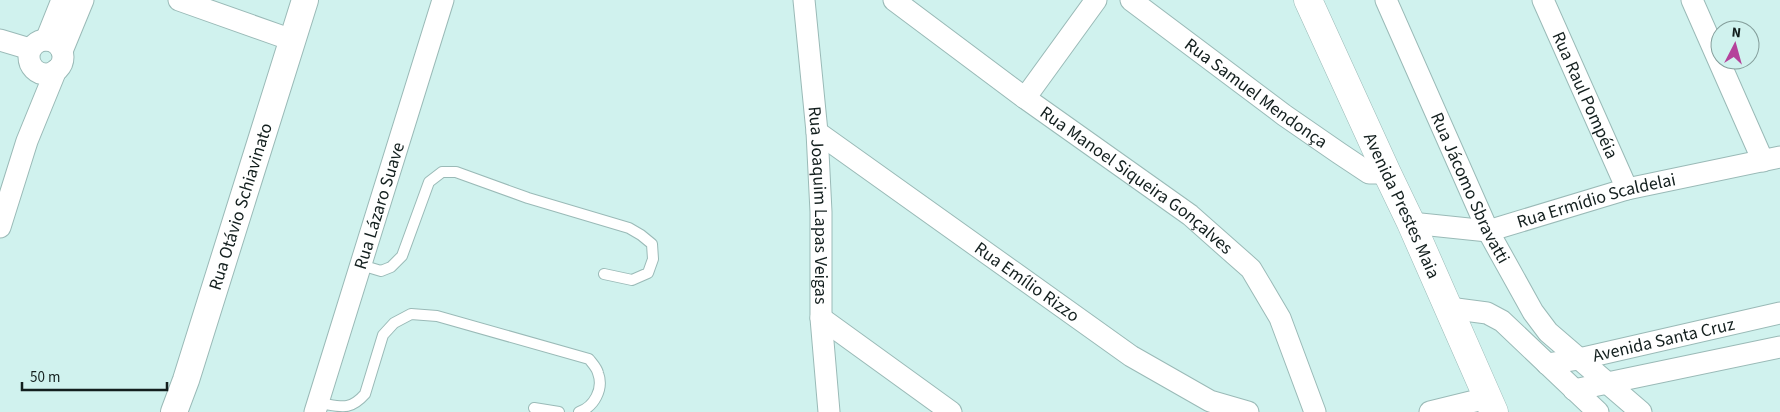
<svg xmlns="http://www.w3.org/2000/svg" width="1780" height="412" font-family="'Source Sans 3',sans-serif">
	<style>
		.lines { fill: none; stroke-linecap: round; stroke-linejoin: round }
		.service-casing { stroke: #9abab7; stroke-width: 12 }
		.minor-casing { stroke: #9abab7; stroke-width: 23 }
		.tertiary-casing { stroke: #9abab7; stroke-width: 28 }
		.secondary-casing { stroke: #9abab7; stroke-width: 29 }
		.service { stroke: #fff; stroke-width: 10 }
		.minor { stroke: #fff; stroke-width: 21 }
		.tertiary { stroke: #fff; stroke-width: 26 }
		.secondary { stroke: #fff; stroke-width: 28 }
		.labels { text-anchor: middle; stroke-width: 5; stroke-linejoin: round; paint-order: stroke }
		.street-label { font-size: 18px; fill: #131f1e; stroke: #d0f2ee }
	</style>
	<rect width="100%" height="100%" fill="#d0f2ee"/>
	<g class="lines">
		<defs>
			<g id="service">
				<path d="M361,265L381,271L391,267L402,256L429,182L442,172H456L528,198L629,228L641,235L652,244L653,259L648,273L632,280L604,274"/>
				<path d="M318,403C340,406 349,412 365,394L383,335L394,323L411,314L437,316L589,359C592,363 597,368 598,373C604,389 594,407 579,412"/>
				<path d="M534,408L559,412"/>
			</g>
			<g id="minor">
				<path d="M179,0L292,40"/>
				<path id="s1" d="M804,0L817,132L821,212V318L829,412"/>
				<path id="s2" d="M894,0L1025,98L1190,215L1251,269L1280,318L1315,412"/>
				<path id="s3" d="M1131,0L1284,115L1339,153L1369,173H1387"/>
				<path id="s4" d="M1386,0L1488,231L1533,312L1548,332L1641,412"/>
				<path id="s5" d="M1543,0L1627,189"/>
				<path d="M1692,0L1763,161"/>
				<circle cx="46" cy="57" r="17"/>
				<path d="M0,40L30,49"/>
				<path d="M46,40L62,0"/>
				<path d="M62,51L83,0"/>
				<path d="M1025,98L1096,0"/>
				<path id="s6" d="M817,132L1131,356L1210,401L1248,412"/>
				<path id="s7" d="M1411,223L1488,231L1627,189L1780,157"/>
				<path d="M0,227L27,141L56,70"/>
				<path d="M1449,308L1487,313L1502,321L1598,412"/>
				<path d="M821,318L951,412"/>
				<path id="s8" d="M1547,364L1579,359L1780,313"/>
				<path d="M1574,390L1780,347"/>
				<path id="s9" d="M315,412L443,0"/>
				<path d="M1430,412L1487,398"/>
			</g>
			<g id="tertiary">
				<path id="s10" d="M174,412L186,380L305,0"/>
			</g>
			<g id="secondary">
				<path id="s11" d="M1308,0L1387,173L1411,223L1494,412"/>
			</g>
		</defs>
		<use href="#service" class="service-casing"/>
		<use href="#minor" class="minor-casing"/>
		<use href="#tertiary" class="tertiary-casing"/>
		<use href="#secondary" class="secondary-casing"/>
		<use href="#service" class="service"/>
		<use href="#minor" class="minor"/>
		<use href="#tertiary" class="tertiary"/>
		<use href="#secondary" class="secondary"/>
	</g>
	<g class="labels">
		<g class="street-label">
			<text dy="6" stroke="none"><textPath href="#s3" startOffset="156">Rua Samuel Mendonça</textPath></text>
			<text dy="6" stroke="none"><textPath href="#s5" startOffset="104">Rua Raul Pompéia</textPath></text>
			<text dy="6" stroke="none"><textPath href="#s2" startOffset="302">Rua Manoel Siqueira Gonçalves</textPath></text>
			<text dy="6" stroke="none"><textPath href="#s4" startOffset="206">Rua Jácomo Sbravatti</textPath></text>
			<text dy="6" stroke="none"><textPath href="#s7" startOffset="190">Rua Ermídio Scaldelai</textPath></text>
			<text dy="6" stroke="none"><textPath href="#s11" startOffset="226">Avenida Prestes Maia</textPath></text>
			<text dy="6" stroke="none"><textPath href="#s10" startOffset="216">Rua Otávio Schiavinato</textPath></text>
			<text dy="6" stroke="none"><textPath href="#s9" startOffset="216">Rua Lázaro Suave</textPath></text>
			<text dy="6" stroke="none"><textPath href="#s1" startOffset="206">Rua Joaquim Lapas Veigas</textPath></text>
			<text dy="6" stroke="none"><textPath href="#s6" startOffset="258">Rua Emílio Rizzo</textPath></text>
			<text dy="6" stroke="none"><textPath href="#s8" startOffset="119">Avenida Santa Cruz</textPath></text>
		</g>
	</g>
	<g transform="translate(1735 45) rotate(6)"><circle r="24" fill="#d0f2ee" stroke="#849e9b"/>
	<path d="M0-4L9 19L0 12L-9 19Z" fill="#b5419b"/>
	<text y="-8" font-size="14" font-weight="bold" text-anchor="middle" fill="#131f1e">N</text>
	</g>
	<path d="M22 382v8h145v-8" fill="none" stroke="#131f1e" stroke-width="2.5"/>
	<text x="30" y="382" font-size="15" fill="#131f1e" stroke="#d0f2ee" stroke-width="4" paint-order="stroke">50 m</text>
</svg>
